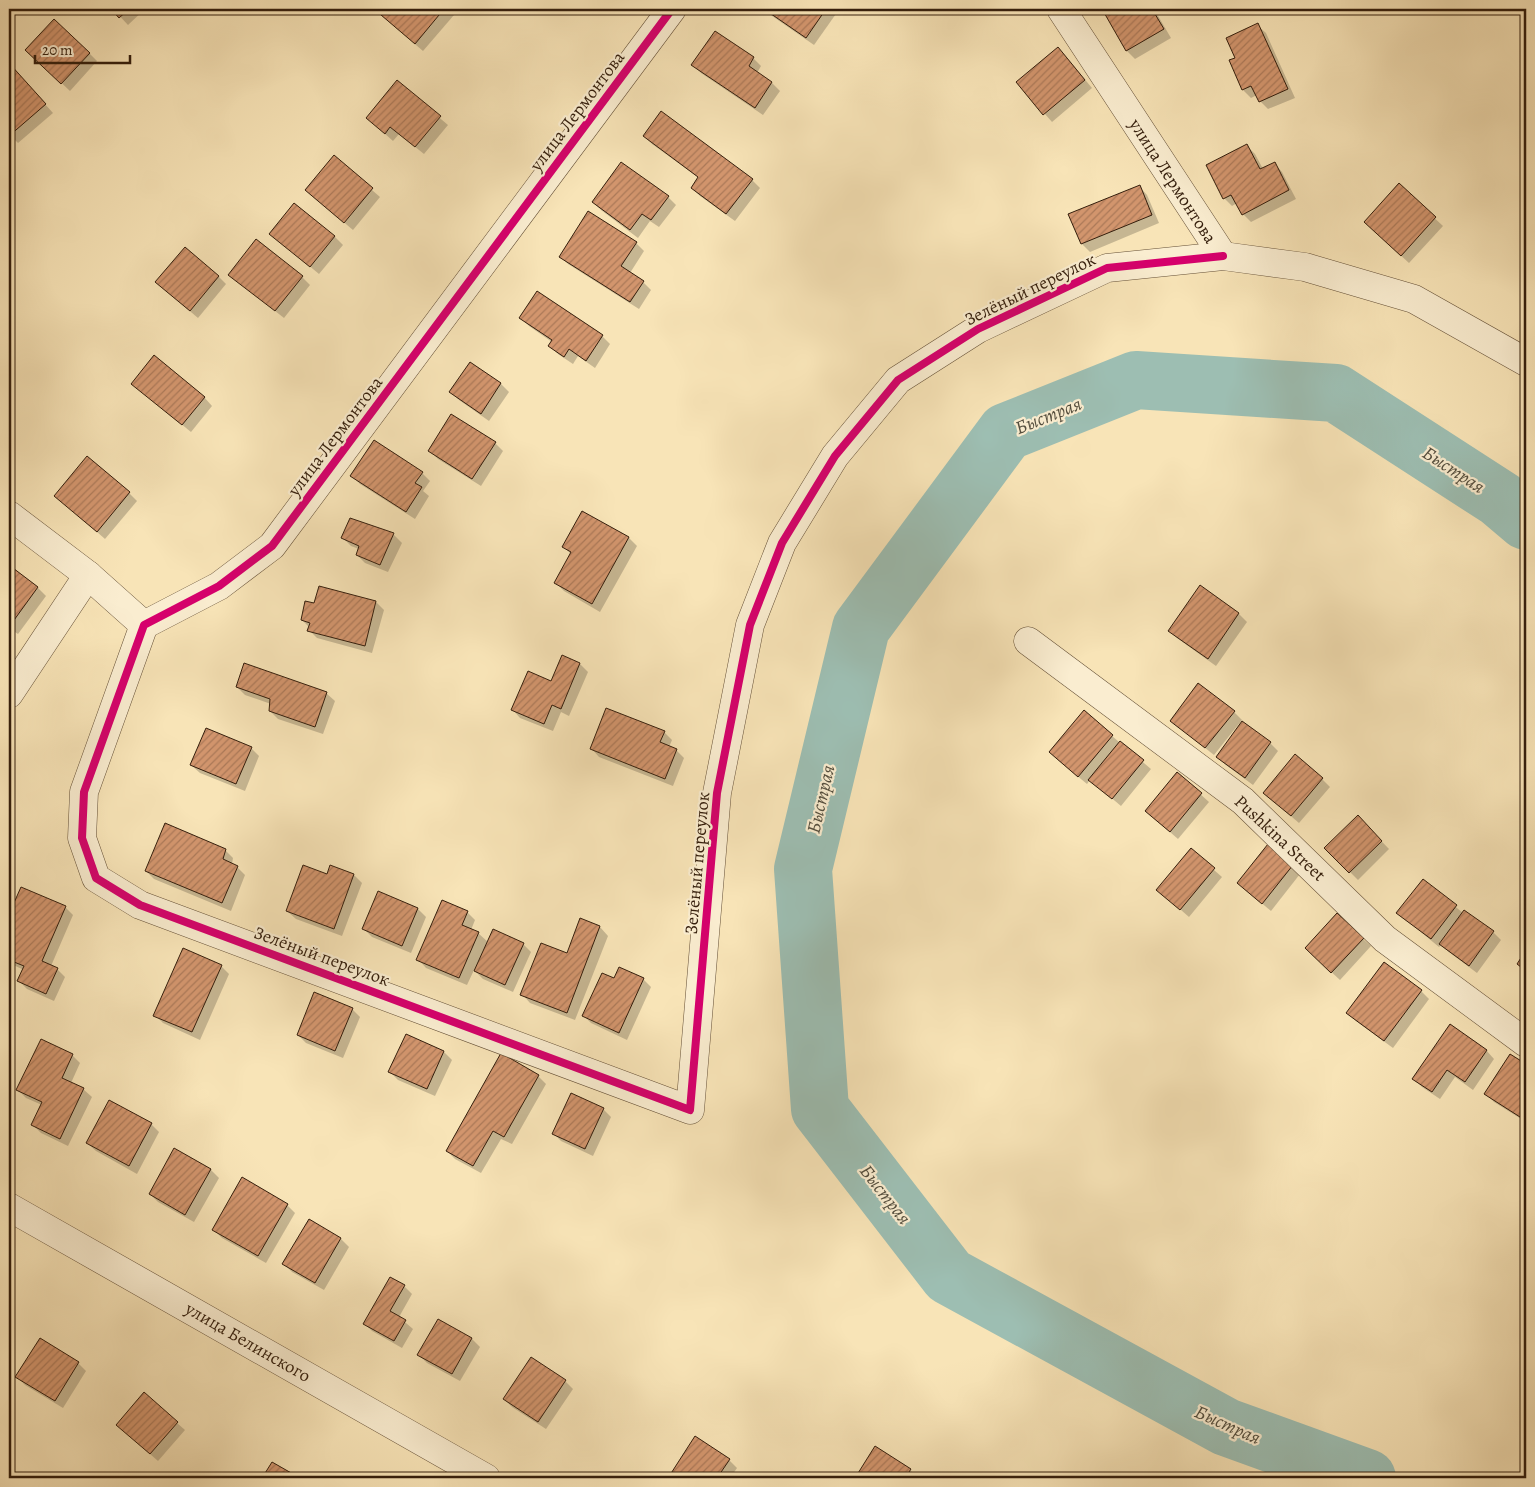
<svg xmlns="http://www.w3.org/2000/svg" width="1535" height="1487" font-family="Alegreya,serif">
	<style>
		.shadow { fill: #0003 }
		.lines { fill: none; stroke-linecap: round; stroke-linejoin: round }
		.river { stroke: #9dbeb2; stroke-width: 58 }
		.building { fill: url(#building-hatch); stroke: #341e0c }
		.minor-casing { stroke: #655037; stroke-width: 29 }
		.minor { stroke: #faedd0; stroke-width: 28 }
		.cycleway-casing { stroke: #faedd0; stroke-width: 11 }
		.cycleway { stroke: #d6006c; stroke-width: 8 }
		.labels { text-anchor: middle; stroke-width: 4.5; stroke-linejoin: round; paint-order: stroke }
		.street-label { font-size: 18px; fill: #341e0c; stroke: #faedd0 }
		.water-label { font-size: 19px; font-style: italic; fill: #544e3e; stroke: #faedd0 }
	</style>
	<defs>
		<pattern id="building-hatch" width="6" height="6" patternUnits="userSpaceOnUse" patternTransform="scale(1.25)"><rect width="6" height="6" fill="#d2956d"/><path d="M-1 1l2-2M0 6l6-6M5 7l2-2" fill="none" stroke="#ab7958"/></pattern>
	</defs>
	<rect width="100%" height="100%" fill="#f8e4b7"/>
	<filter id="stains"><feTurbulence type="fractalNoise" baseFrequency=".004" numOctaves="4"/><feColorMatrix values="0 0 0 0 .2 0 0 0 0 .09 0 0 0 0 .02 0 0 0 .5 -.17"/></filter>
	<radialGradient id="worn" r=".72"><stop offset=".6" stop-color="#630" stop-opacity="0"/><stop offset="1" stop-color="#630" stop-opacity=".3"/></radialGradient>
	<g class="shadow">
		<path d="M113,9H145L128,25Z"/>
		<path d="M374,9H447L454,15L423,51Z"/>
		<path d="M535,9H548L543,15Z"/>
		<path d="M762,9H835L838,11L814,45Z"/>
		<path d="M1103,9H1154L1171,38L1135,59L1127,51Z"/>
		<path d="M1257,25L1266,33L1295,98L1268,109L1260,101L1257,95L1251,98L1243,90L1230,61L1237,58Z"/>
		<path d="M89,53L97,61L70,91L35,58Z"/>
		<path d="M1066,57L1092,88L1052,122L1018,83Z"/>
		<path d="M753,58L761,66L757,73L772,83L780,91L763,115L701,73L693,65Z"/>
		<path d="M9,64L53,113L18,143L9,134Z"/>
		<path d="M397,82L448,125L424,154L399,134L393,141L375,125Z"/>
		<path d="M644,136L752,180L760,188L735,221L700,196L692,188L699,178L652,144Z"/>
		<path d="M1247,146L1255,154L1263,169L1274,163L1282,172L1296,199L1251,222L1243,214L1237,203L1232,206L1224,198Z"/>
		<path d="M334,157L380,197L353,230L315,198Z"/>
		<path d="M1399,185L1443,226L1409,263L1373,230Z"/>
		<path d="M1139,186L1147,195L1159,223L1090,252L1082,244Z"/>
		<path d="M668,197L676,205L659,227L650,221L638,238L601,210L593,202Z"/>
		<path d="M271,234L335,237L343,245L319,274Z"/>
		<path d="M636,243L644,251L630,273L643,282L651,290L639,309L568,264L560,256Z"/>
		<path d="M229,275L302,277L310,285L284,318Z"/>
		<path d="M218,276L226,284L198,318L165,290Z"/>
		<path d="M537,293L602,336L610,344L595,368L578,356L573,364L558,354L550,346L552,342L529,326L521,318Z"/>
		<path d="M471,364L501,384L509,392L489,421L459,400L451,392Z"/>
		<path d="M141,391L204,397L212,406L191,432Z"/>
		<path d="M495,443L503,451L481,486L438,459L430,451Z"/>
		<path d="M422,473L430,481L423,491L429,496L415,519L360,484L352,476Z"/>
		<path d="M129,493L137,501L105,539L56,496Z"/>
		<path d="M583,513L629,538L637,546L600,612L564,591L556,583L571,554L564,547Z"/>
		<path d="M351,519L394,535L402,543L388,572L365,563L357,555L359,549L351,546L343,538Z"/>
		<path d="M9,567L38,588L46,596L18,634L9,628Z"/>
		<path d="M1200,587L1239,614L1247,622L1216,666L1177,638L1169,630Z"/>
		<path d="M376,602L384,610L372,653L317,638L309,630L310,628L302,620L315,605Z"/>
		<path d="M563,657L580,664L588,672L569,716L561,712L553,731L520,718L512,709L552,683Z"/>
		<path d="M237,687L326,693L335,701L323,734L278,719L270,711L271,704L245,695Z"/>
		<path d="M1234,712L1242,720L1214,755L1171,721Z"/>
		<path d="M664,732L672,740L669,747L676,750L684,758L673,786L599,757L591,748Z"/>
		<path d="M1112,736L1151,769L1121,806L1090,780L1087,784L1058,760Z"/>
		<path d="M1270,743L1278,751L1253,785L1226,765L1218,757Z"/>
		<path d="M251,748L259,756L245,791L200,773L191,765Z"/>
		<path d="M1178,774L1209,802L1178,839L1155,819Z"/>
		<path d="M1322,779L1330,787L1299,823L1264,793Z"/>
		<path d="M1358,817L1389,849L1358,880L1326,848Z"/>
		<path d="M1268,846L1300,874L1271,911L1247,891Z"/>
		<path d="M225,850L233,858L232,864L237,867L245,875L231,911L154,879L146,871Z"/>
		<path d="M1191,850L1222,877L1189,917L1158,890Z"/>
		<path d="M331,867L354,875L362,883L342,936L296,919L287,911L328,876Z"/>
		<path d="M1423,880L1463,913L1464,911L1493,932L1501,940L1477,973L1449,952L1441,945L1439,947L1398,913Z"/>
		<path d="M21,888L65,907L73,915L51,966L57,969L65,977L54,1001L27,989L19,981L24,970L9,963V918Z"/>
		<path d="M418,909L426,917L411,953L372,937L364,929Z"/>
		<path d="M467,912L475,920L471,930L478,933L488,942L523,944L531,952L513,992L483,979L474,970L467,985L426,968L418,959Z"/>
		<path d="M581,919L600,927L608,936L575,1020L530,1003L522,994L568,955Z"/>
		<path d="M1363,939L1371,946L1340,980L1314,956Z"/>
		<path d="M1384,964L1421,991L1429,999L1393,1048L1356,1021L1348,1013Z"/>
		<path d="M221,966L229,974L200,1040L163,1023L155,1015Z"/>
		<path d="M643,979L651,987L627,1040L591,1023L583,1015L614,980Z"/>
		<path d="M352,1009L360,1017L343,1058L306,1043L298,1035Z"/>
		<path d="M406,1035L444,1052L452,1060L435,1096L398,1080L390,1072Z"/>
		<path d="M1486,1050L1494,1059L1473,1090L1455,1077L1440,1099L1422,1087L1414,1079Z"/>
		<path d="M72,1055L80,1063L71,1083L83,1089L92,1097L68,1146L41,1133L33,1125L42,1105L26,1098L18,1090Z"/>
		<path d="M1510,1056L1526,1066V1122L1494,1102L1486,1094Z"/>
		<path d="M538,1076L546,1084L512,1144L501,1139L481,1173L455,1159L447,1151Z"/>
		<path d="M572,1094L603,1109L611,1117L593,1156L561,1141L553,1133Z"/>
		<path d="M151,1124L159,1132L137,1174L96,1151L87,1143Z"/>
		<path d="M175,1150L211,1170L219,1178L194,1222L158,1202L150,1194Z"/>
		<path d="M287,1205L295,1213L266,1263L222,1238L214,1230Z"/>
		<path d="M341,1239L349,1247L324,1290L292,1272L284,1264Z"/>
		<path d="M404,1286L412,1294L399,1317L413,1329L402,1348L372,1331L364,1323Z"/>
		<path d="M438,1320L472,1339L480,1347L460,1381L427,1363L419,1355Z"/>
		<path d="M78,1363L86,1371L63,1408L25,1385L17,1377Z"/>
		<path d="M565,1381L573,1389L546,1429L512,1407L504,1399Z"/>
		<path d="M177,1423L185,1430L158,1461L126,1433Z"/>
		<path d="M695,1438L729,1460L737,1468L730,1478H669Z"/>
		<path d="M876,1448L910,1470L918,1478H856Z"/>
	</g>
	<g class="lines">
		<path class="river" d="M1367,1478L1226,1427L949,1276L820,1109L803,869L861,628L1006,432L1136,380L1336,393L1500,499L1526,521"/>
	</g>
	<g class="building">
		<path d="M111,9H129L119,18Z"/>
		<path d="M374,9H444L415,44Z"/>
		<path d="M764,9H826L806,38Z"/>
		<path d="M1102,9H1152L1164,29L1126,51Z"/>
		<path d="M54,19L90,53L61,84L25,50Z"/>
		<path d="M1258,23L1288,89L1259,102L1251,86L1242,90L1229,60L1235,58L1226,38Z"/>
		<path d="M715,31L754,57L749,66L772,82L755,108L691,65Z"/>
		<path d="M1058,47L1085,80L1043,115L1016,82Z"/>
		<path d="M9,63L46,104L9,136Z"/>
		<path d="M397,80L441,116L415,147L390,127L385,134L366,118Z"/>
		<path d="M661,111L753,179L726,214L691,188L698,177L643,136Z"/>
		<path d="M1247,144L1260,169L1275,162L1289,190L1242,215L1231,195L1223,199L1206,165Z"/>
		<path d="M334,155L373,188L344,223L305,190Z"/>
		<path d="M621,162L669,196L651,220L642,214L630,230L592,202Z"/>
		<path d="M1399,183L1436,217L1401,256L1364,222Z"/>
		<path d="M1140,185L1152,215L1081,244L1068,214Z"/>
		<path d="M294,203L335,236L310,267L269,234Z"/>
		<path d="M588,211L637,242L621,266L644,281L630,302L559,257Z"/>
		<path d="M256,239L303,276L275,311L228,275Z"/>
		<path d="M185,247L219,276L190,311L155,282Z"/>
		<path d="M537,291L603,335L586,361L569,349L564,357L548,346L552,340L519,318Z"/>
		<path d="M154,355L205,397L182,425L131,384Z"/>
		<path d="M470,362L501,383L481,414L449,392Z"/>
		<path d="M451,414L496,442L472,479L428,451Z"/>
		<path d="M374,440L423,472L415,483L422,487L406,512L350,476Z"/>
		<path d="M87,456L130,492L97,532L54,496Z"/>
		<path d="M582,511L629,537L592,604L554,583L571,552L562,547Z"/>
		<path d="M350,518L394,533L380,565L356,555L359,546L341,538Z"/>
		<path d="M9,565L38,587L9,627Z"/>
		<path d="M1200,585L1239,613L1208,659L1168,631Z"/>
		<path d="M319,586L376,601L365,646L307,631L310,623L301,620L305,601L314,603Z"/>
		<path d="M562,655L580,663L561,709L552,705L544,724L511,710L528,671L551,681Z"/>
		<path d="M244,663L327,692L315,727L269,711L270,699L236,687Z"/>
		<path d="M1198,683L1235,711L1205,748L1170,721Z"/>
		<path d="M606,708L665,731L660,742L677,749L665,779L590,749Z"/>
		<path d="M1084,710L1113,735L1078,777L1049,752Z"/>
		<path d="M1242,721L1271,742L1245,778L1216,757Z"/>
		<path d="M206,728L252,747L236,784L190,765Z"/>
		<path d="M1120,741L1144,760L1112,799L1088,780Z"/>
		<path d="M1295,754L1323,778L1291,816L1263,793Z"/>
		<path d="M1177,772L1202,793L1170,832L1145,811Z"/>
		<path d="M1358,815L1382,841L1349,873L1324,848Z"/>
		<path d="M165,823L226,849L223,859L238,866L222,903L145,871Z"/>
		<path d="M1268,844L1293,865L1262,904L1237,883Z"/>
		<path d="M1191,848L1215,868L1180,910L1156,890Z"/>
		<path d="M303,865L327,874L330,865L354,874L334,929L286,911Z"/>
		<path d="M1423,879L1457,905L1431,939L1396,913Z"/>
		<path d="M21,887L66,906L42,961L58,968L46,994L17,981L24,966L9,960V914Z"/>
		<path d="M378,891L418,908L402,946L362,929Z"/>
		<path d="M442,900L468,911L462,925L479,932L459,978L416,960Z"/>
		<path d="M1464,910L1494,931L1469,966L1439,944Z"/>
		<path d="M1337,913L1364,938L1331,973L1305,948Z"/>
		<path d="M580,918L600,926L567,1013L520,995L541,943L567,953Z"/>
		<path d="M493,929L524,943L505,985L474,971Z"/>
		<path d="M183,948L222,965L192,1032L153,1016Z"/>
		<path d="M1526,950V971L1517,964Z"/>
		<path d="M1384,962L1422,990L1384,1041L1346,1013Z"/>
		<path d="M619,967L644,978L619,1033L582,1016L602,973L614,978Z"/>
		<path d="M314,992L353,1008L335,1051L297,1035Z"/>
		<path d="M1450,1024L1487,1050L1465,1082L1447,1070L1432,1092L1412,1079Z"/>
		<path d="M406,1034L444,1051L427,1089L388,1072Z"/>
		<path d="M41,1039L73,1054L62,1078L84,1088L60,1139L31,1125L42,1102L16,1090Z"/>
		<path d="M501,1053L539,1075L504,1137L493,1131L473,1166L446,1151Z"/>
		<path d="M1510,1054L1526,1064V1108L1520,1117L1484,1094Z"/>
		<path d="M571,1093L604,1108L585,1149L552,1134Z"/>
		<path d="M109,1100L152,1123L129,1166L86,1143Z"/>
		<path d="M174,1148L211,1169L185,1215L149,1194Z"/>
		<path d="M242,1177L288,1204L258,1256L212,1230Z"/>
		<path d="M309,1219L341,1238L315,1283L282,1264Z"/>
		<path d="M390,1277L405,1285L390,1311L406,1320L394,1341L363,1324Z"/>
		<path d="M438,1319L472,1338L452,1374L417,1355Z"/>
		<path d="M40,1338L79,1362L55,1401L15,1377Z"/>
		<path d="M531,1357L566,1380L538,1422L503,1399Z"/>
		<path d="M144,1392L178,1422L150,1454L116,1425Z"/>
		<path d="M695,1436L730,1459L717,1478H668Z"/>
		<path d="M875,1446L911,1469L905,1478H855Z"/>
		<path d="M272,1462L300,1478H262Z"/>
	</g>
	<g class="lines">
		<defs>
			<g id="minor">
				<path d="M672,9L272,546L219,586L144,625L84,792L82,838L96,878L140,905L690,1110L717,793L750,625L782,543L835,456L898,380L978,329L1107,268L1223,256"/>
				<path d="M1061,9L1223,256L1305,267L1414,299L1526,362"/>
				<path d="M9,515L88,575L144,625"/>
				<path d="M1028,641L1243,801L1385,939L1526,1043"/>
				<path d="M9,694L88,575"/>
				<path d="M9,1207L486,1478"/>
			</g>
		</defs>
		<use href="#minor" class="minor-casing"/>
		<use href="#minor" class="minor"/>
		<defs>
			<path id="cycleway" d="M672,9L272,546L219,586L144,625L84,792L82,838L96,878L140,905L690,1110L717,793L750,625L782,543L835,456L898,380L978,329L1107,268L1223,256"/>
		</defs>
		<use href="#cycleway" class="cycleway-casing"/>
		<use href="#cycleway" class="cycleway"/>
	</g>
	<g class="labels">
		<g class="street-label">
			<text transform="translate(577 111) rotate(-53)" y="6">улица Лермонтова</text>
			<text transform="translate(1173 181) rotate(57)" y="6">улица Лермонтова</text>
			<text transform="translate(1030 289) rotate(-26)" y="6">Зелёный переулок</text>
			<text transform="translate(335 436) rotate(-53)" y="6">улица Лермонтова</text>
			<text transform="translate(1280 838) rotate(43)" y="6">Pushkina Street</text>
			<text transform="translate(697 863) rotate(-85)" y="6">Зелёный переулок</text>
			<text transform="translate(322 956) rotate(20)" y="6">Зелёный переулок</text>
			<text transform="translate(248 1342) rotate(30)" y="6">улица Белинского</text>
		</g>
		<g class="water-label">
			<text transform="translate(1048 415) rotate(-22)" y="7">Быстрая</text>
			<text transform="translate(1454 469) rotate(33)" y="7">Быстрая</text>
			<text transform="translate(820 799) rotate(-77)" y="7">Быстрая</text>
			<text transform="translate(886 1194) rotate(52)" y="7">Быстрая</text>
			<text transform="translate(1228 1424) rotate(24)" y="7">Быстрая</text>
		</g>
	</g>
	<rect width="1535" height="1487" fill="none" stroke="#f8e4b7" stroke-width="30"/>
	<rect x="10" y="10" width="1515" height="1467" fill="none" stroke="#341e0c" stroke-width="2.5"/>
	<rect x="15" y="15" width="1505" height="1457" fill="none" stroke="#341e0c"/>
	<path d="M35 55v8h95v-8" fill="none" stroke="#341e0c" stroke-width="2.5"/>
	<text x="42" y="55" font-size="15" fill="#341e0c" stroke="#faedd0" stroke-width="4" paint-order="stroke">20 m</text>
	<rect width="100%" height="100%" filter="url(#stains)"/>
	<rect width="100%" height="100%" fill="url(#worn)"/>
</svg>
